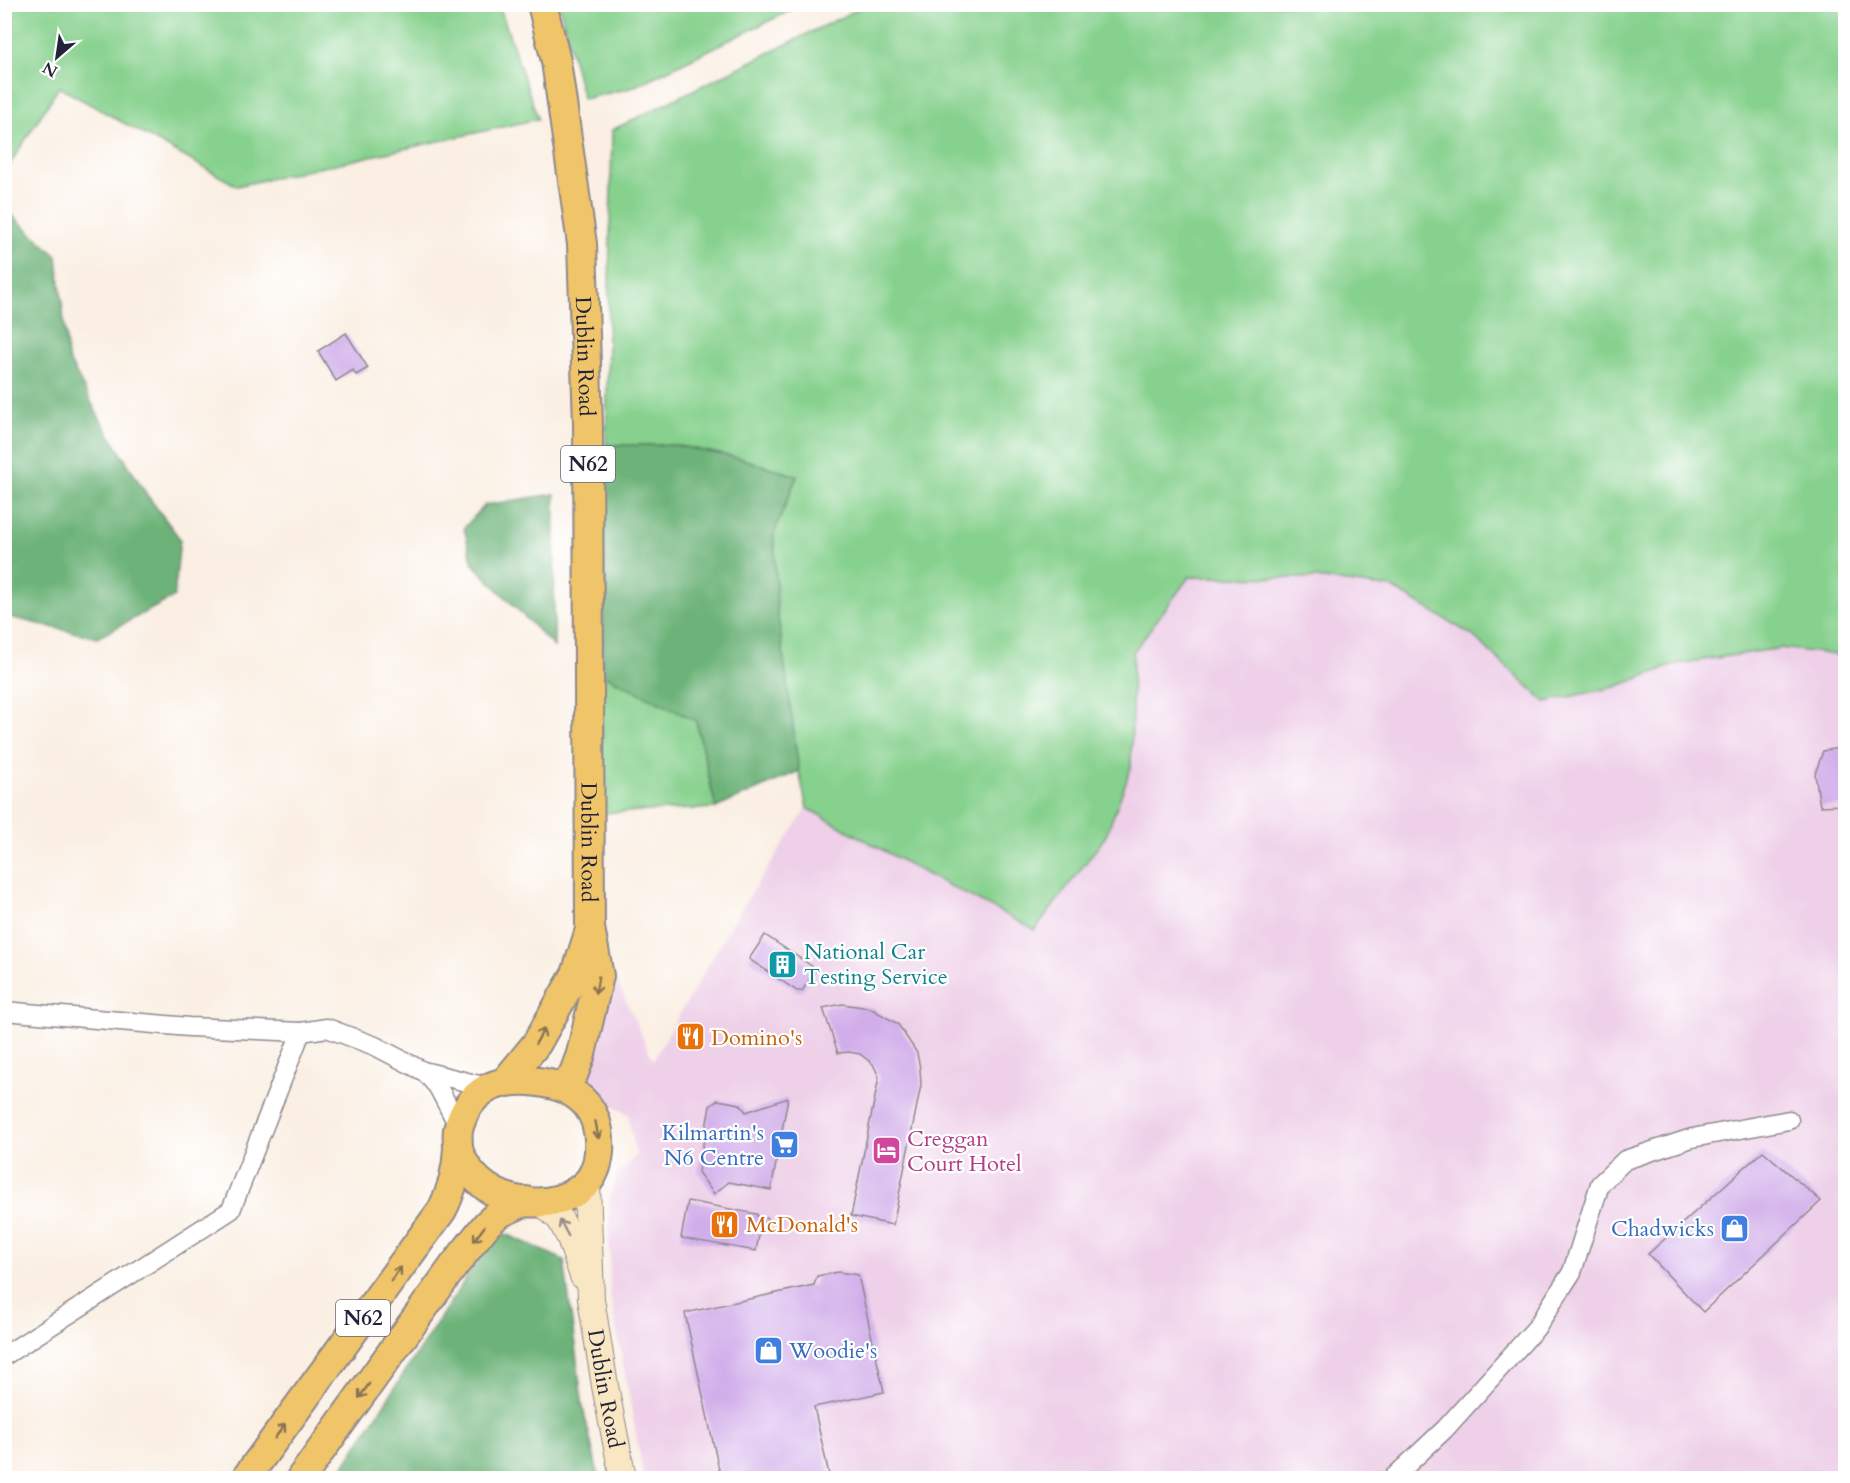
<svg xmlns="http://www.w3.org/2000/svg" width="1850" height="1483" font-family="Cardo,serif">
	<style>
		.built { fill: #eed0e8 }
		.green { fill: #87d18e; stroke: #547a64; stroke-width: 1.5 }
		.forest { fill: #6db379; stroke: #486a5a; stroke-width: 1.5 }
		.building { fill: #d1aeea }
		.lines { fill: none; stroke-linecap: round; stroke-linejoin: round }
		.street-casing { stroke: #8e888e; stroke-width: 21 }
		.secondary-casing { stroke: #8e888e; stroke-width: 28 }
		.primary-casing { stroke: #8e888e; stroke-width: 32 }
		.street { stroke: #fff; stroke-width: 18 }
		.secondary { stroke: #f9e7c3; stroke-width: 26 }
		.primary { stroke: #f0c469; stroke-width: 28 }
		.oneway { stroke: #897352 }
		.oneway2 { stroke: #988e86 }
		.labels { text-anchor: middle; stroke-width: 4.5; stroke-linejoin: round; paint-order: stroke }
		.shield { fill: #fff; stroke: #646476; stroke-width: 1.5 }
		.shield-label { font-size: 21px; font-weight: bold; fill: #22223b }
		.street-label { font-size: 22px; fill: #22223b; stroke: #fff }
		.culture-label { font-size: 22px; fill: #0d838f; stroke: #fff; text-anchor: start }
		.food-label { font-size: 22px; fill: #c56008; stroke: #fff; text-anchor: start }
		.shop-label { font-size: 22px; fill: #366cbe; stroke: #fff; text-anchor: end }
		.hotel-label { font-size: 22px; fill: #b23c85; stroke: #fff; text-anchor: start }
	</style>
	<rect width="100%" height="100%" fill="#fff"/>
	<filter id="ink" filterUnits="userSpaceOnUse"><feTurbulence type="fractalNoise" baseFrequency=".0167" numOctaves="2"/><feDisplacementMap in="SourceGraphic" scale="12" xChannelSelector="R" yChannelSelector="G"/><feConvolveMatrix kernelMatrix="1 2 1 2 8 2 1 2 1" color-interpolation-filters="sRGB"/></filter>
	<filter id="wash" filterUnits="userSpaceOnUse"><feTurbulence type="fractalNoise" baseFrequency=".008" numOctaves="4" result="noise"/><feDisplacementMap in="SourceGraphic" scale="24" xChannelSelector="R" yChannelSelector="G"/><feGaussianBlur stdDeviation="1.35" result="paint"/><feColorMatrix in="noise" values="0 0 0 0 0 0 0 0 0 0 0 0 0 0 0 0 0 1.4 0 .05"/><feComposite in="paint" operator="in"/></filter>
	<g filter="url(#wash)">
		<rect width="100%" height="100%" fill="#faefe2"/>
		<path class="built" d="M1189,577L1316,578L1393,588L1472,635L1545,702L1677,664L1781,648L1845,656V1478H644L610,1293L609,1202L617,1175L636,1156L628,1114L610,1105L595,1091L581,1072L599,1011L617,981L653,1060L741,909L807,808L919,870L1131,768L1133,652Z"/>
		<g class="green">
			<path d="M4,5H499L538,119L237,186L59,87L5,172Z"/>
			<path d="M559,5V4L802,5L631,88L583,99Z"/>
			<path d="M866,5H1845V656L1781,648L1677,664L1615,687L1545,702L1472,635L1393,588L1316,578L1189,577L1133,652L1131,768L1106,836L1035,930L919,870L807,808L799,771L777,610L774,533L797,476L739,458L675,445H606L612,130Z"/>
			<path d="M602,674L696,721L716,808L601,813Z"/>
		</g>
		<g class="forest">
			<path d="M5,209L57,256L68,358L100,419L147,495L180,539L174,597L97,638L5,616Z"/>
			<path d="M606,445H674L739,458L797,476L774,533L777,610L799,771L716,808L696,721L602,674Z"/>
			<path d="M555,494L554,647L473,564L464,528L485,505Z"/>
			<path d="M506,1234L564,1260L583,1408L599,1478H336L492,1238Z"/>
		</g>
		<g id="blocks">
			<g class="building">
				<path d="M346,333L368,368L356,375L353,370L336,381L318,351Z"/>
				<path d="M1845,747V805L1820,806L1815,774L1823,751Z"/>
				<path d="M765,935L816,969L802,991H797L749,959Z"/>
				<path d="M842,1004L870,1008L898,1024L917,1053L920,1068L921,1085L893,1225L851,1216L879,1077L873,1064L860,1054L849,1052L838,1053L823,1008Z"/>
				<path d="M788,1098L771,1190L729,1182L714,1194L698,1172L710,1106L718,1100L740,1104L746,1112Z"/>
				<path d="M1763,1151L1821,1201L1703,1312L1648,1254Z"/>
				<path d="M688,1201L757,1214V1216L767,1218L765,1231L760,1230L756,1251L681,1238Z"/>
				<path d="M838,1272L858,1275L884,1392L814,1407L830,1479H721L685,1313L814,1285L817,1276Z"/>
			</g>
		</g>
	</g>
	<g filter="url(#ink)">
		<use href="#blocks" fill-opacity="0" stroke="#8e888e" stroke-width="1.5"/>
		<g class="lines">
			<defs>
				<g id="street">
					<path d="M4,1011L189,1027L301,1032L327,1028L375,1046L423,1071L487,1087"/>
					<path d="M425,1072L438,1087L459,1127"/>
					<path d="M4,1356L231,1210L301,1032"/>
					<path d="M1393,1478L1445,1429L1536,1328L1572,1272L1600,1184L1625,1160L1692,1138L1789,1120"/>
				</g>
				<g id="secondary">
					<path id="s1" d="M587,1183L591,1299L605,1386L623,1478"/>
					<path d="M542,1202L560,1219L570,1238L583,1276"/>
				</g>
				<g id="primary">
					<path id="s2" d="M542,4L556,61L582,244L588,424L590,928L599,976L581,1054L574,1073L564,1087"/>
					<path d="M505,1082L537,1043L566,991L576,974L589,933"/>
					<path d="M246,1478L442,1210C452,1191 457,1170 458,1148C458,1142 457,1136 458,1130C468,1092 492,1079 529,1081C573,1084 602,1104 599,1152C598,1164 594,1176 585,1185C544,1220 474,1200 458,1149"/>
					<path d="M301,1478L453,1267L487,1224L498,1214L526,1201"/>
				</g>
			</defs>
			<use href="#street" class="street-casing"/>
			<use href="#secondary" class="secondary-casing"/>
			<use href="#primary" class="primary-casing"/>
			<use href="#street" class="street"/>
			<use href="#secondary" class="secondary"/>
			<use href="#primary" class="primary"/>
		</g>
		<defs><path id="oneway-shaft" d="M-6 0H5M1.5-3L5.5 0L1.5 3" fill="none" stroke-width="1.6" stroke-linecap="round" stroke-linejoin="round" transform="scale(1.5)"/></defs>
		<g class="oneway">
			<use href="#oneway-shaft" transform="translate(597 985) rotate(100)"/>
			<use href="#oneway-shaft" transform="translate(540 1036) rotate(-60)"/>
			<use href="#oneway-shaft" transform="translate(597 1130) rotate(80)"/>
			<use href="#oneway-shaft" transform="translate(479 1234) rotate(126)"/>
			<use href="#oneway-shaft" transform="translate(396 1274) rotate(-54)"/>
			<use href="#oneway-shaft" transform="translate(364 1391) rotate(126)"/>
			<use href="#oneway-shaft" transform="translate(280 1431) rotate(-54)"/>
		</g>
		<use class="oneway2" href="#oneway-shaft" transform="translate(564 1228) rotate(-118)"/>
	</g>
	<defs>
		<symbol id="building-square" viewBox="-11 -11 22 22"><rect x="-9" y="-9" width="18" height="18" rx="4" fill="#0f9aa8" stroke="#fff"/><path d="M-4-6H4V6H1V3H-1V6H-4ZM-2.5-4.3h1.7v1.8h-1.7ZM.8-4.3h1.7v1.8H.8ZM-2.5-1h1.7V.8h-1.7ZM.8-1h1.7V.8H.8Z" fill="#fff"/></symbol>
		<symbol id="restaurant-square" viewBox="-11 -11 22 22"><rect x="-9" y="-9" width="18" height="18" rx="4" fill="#e8710a" stroke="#fff"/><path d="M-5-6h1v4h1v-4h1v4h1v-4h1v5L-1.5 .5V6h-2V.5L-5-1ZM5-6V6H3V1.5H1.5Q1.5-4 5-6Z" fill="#fff"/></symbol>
		<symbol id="supermarket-square" viewBox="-11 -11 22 22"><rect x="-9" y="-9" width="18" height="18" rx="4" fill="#3f7fe0" stroke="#fff"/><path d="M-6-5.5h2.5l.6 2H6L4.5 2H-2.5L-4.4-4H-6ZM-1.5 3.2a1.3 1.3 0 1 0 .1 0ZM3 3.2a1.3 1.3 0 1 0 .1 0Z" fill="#fff"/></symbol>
		<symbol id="hotel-square" viewBox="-11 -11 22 22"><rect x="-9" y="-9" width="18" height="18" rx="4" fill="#d1479c" stroke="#fff"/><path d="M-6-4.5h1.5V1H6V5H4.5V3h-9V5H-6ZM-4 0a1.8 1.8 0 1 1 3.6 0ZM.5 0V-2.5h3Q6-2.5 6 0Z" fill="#fff"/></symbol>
		<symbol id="shop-square" viewBox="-11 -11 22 22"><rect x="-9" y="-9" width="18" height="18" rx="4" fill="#3f7fe0" stroke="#fff"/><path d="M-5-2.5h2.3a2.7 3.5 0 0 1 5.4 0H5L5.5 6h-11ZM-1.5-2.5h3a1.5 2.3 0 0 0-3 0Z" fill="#fff"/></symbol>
	</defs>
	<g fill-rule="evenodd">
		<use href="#building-square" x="766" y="948" width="33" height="33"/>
		<use href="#restaurant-square" x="674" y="1020" width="33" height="33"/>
		<use href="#supermarket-square" x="768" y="1128" width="33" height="33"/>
		<use href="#hotel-square" x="870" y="1134" width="33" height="33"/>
		<use href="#restaurant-square" x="708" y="1208" width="33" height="33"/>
		<use href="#shop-square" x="1718" y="1212" width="33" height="33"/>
		<use href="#shop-square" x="752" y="1334" width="33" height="33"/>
	</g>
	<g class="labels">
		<g class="shield">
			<rect x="561" y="446" width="54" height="36" rx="4.5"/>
			<rect x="336" y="1300" width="54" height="36" rx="4.5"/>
		</g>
		<g class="shield-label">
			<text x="588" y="471">N62</text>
			<text x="363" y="1325">N62</text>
		</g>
		<g class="street-label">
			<text dy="8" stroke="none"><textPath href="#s2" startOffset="356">Dublin Road</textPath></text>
			<text dy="8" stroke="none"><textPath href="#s2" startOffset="842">Dublin Road</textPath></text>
			<text dy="8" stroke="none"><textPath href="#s1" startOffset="207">Dublin Road</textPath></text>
		</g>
		<g class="culture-label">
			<text x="804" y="959">National Car<tspan x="804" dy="25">Testing Service</tspan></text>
		</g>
		<g class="food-label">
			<text x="711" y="1045">Domino's</text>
			<text x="746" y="1232">McDonald's</text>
		</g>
		<g class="shop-label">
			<text x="764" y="1140">Kilmartin's<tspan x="764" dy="25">N6 Centre</tspan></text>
			<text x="1714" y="1236">Chadwicks</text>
			<text x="789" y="1358" text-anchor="start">Woodie's</text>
		</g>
		<g class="hotel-label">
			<text x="907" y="1146">Creggan<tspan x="907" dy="25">Court Hotel</tspan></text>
		</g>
	</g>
	<rect width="1850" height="1483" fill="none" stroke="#fff" stroke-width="24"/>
	<g transform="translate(57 57) rotate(209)" stroke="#ffffff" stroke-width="4.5" paint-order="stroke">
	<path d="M0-4.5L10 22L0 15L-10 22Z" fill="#22223b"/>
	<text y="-9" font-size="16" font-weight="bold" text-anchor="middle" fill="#22223b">N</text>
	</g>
</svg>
